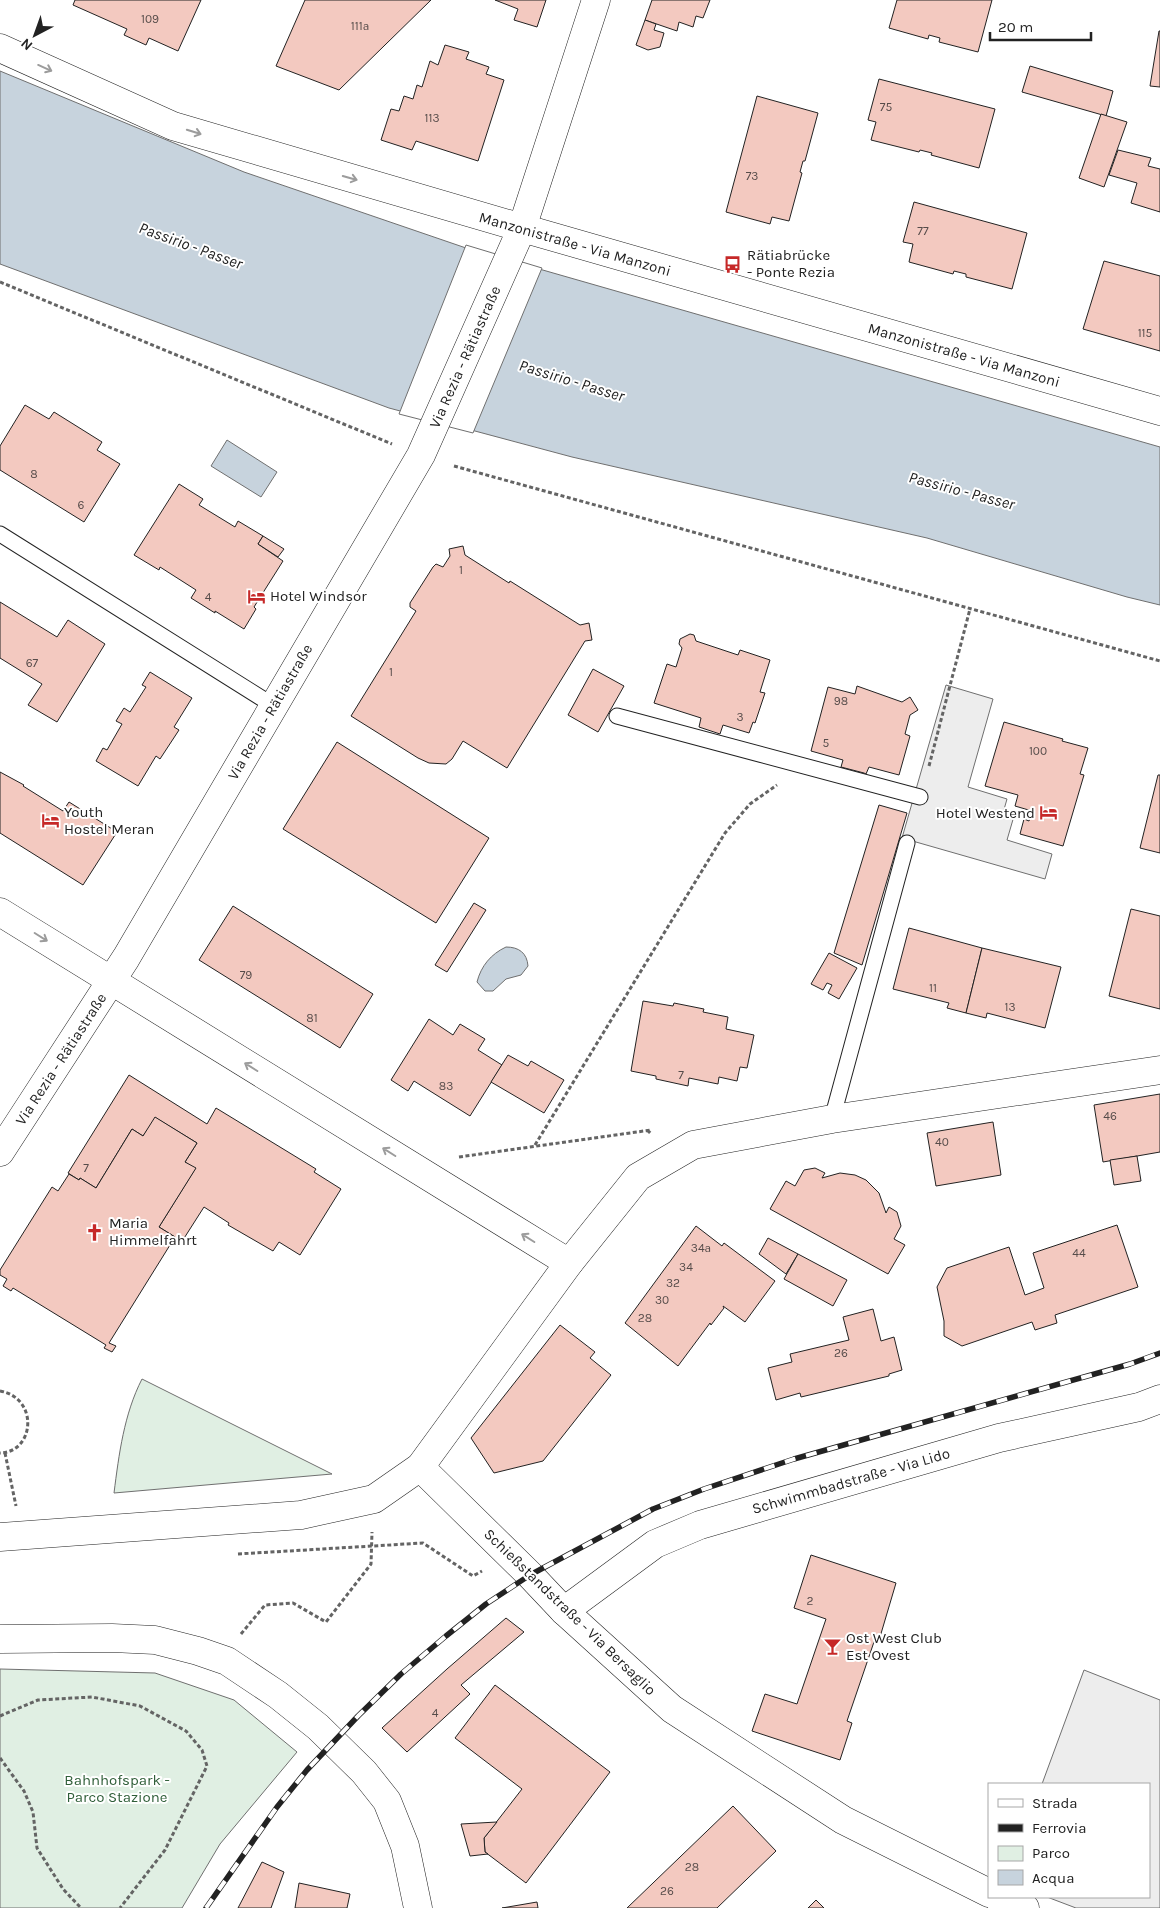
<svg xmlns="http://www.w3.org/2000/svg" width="1160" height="1908" font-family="Karla,sans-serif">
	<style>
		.green { fill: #e0efe3; stroke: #6f6f6f }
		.parking { fill: #ededed; stroke: #6f6f6f }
		.water { fill: #c7d3dd; stroke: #6f6f6f }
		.pier { fill: #fff; stroke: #6f6f6f }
		.building { fill: #f3c9c0; stroke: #222 }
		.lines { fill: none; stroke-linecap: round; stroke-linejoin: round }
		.service-casing { stroke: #222; stroke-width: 17 }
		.minor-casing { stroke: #222; stroke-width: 29 }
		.tertiary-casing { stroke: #222; stroke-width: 29 }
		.path { stroke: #646464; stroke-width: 3; stroke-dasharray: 4 2.5; stroke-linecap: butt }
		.service { stroke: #fff; stroke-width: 15 }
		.minor { stroke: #fff; stroke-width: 28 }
		.tertiary { stroke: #fff; stroke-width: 28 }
		.rail-casing { stroke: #222; stroke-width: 5.5 }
		.rail { stroke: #fff; stroke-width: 4; stroke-dasharray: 11; stroke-linecap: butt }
		.oneway { stroke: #9c9c9c }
		.labels { text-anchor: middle; stroke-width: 4; stroke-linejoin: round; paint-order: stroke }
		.number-label { font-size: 12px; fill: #564c4a }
		.street-label { font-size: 15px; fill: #222; stroke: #fff }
		.poi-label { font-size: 15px; fill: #222; stroke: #fff; text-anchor: start }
		.park-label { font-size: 15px; fill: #2f5e38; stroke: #fff }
		.water-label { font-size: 16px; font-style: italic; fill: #222; stroke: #fff }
	</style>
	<rect width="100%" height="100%" fill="#fff"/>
	<g class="green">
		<path d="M142,1379L332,1474L114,1493C119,1454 124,1414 142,1379Z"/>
		<path d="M0,1669L155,1673L234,1700L297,1752L220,1844L182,1908H0Z"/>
	</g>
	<g class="parking">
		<path d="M946,685L993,699L968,787L1007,799L1003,813L1014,816L1007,840L1052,854L1045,879L902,838Z"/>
		<path d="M1084,1670L1160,1700V1908H1076L1047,1897H1149V1784H1042Z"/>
	</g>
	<g class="water">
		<path d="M0,71L244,172L466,248L1160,447V605L1127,597L927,538L572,457L389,408L0,264Z"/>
		<path d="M227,440L277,472L261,497L211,466Z"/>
		<path d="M506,947C519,947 527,953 528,966L521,975L506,979L493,991H485L477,982C481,966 491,954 506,947Z"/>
	</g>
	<path class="pier" d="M466,245L542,268L473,433L399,414Z"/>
	<g class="building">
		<path d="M75,0H201L178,51L149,38L146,45L124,35L127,29L73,5Z"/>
		<path d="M305,0H431L339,90L276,66Z"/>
		<path d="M495,0H546L537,27L514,20L518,9Z"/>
		<path d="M652,0H710L703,18L696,16L693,27L679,22L677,31L645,20Z"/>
		<path d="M897,0H992L978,52L939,42L940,38L929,35L928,39L889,28Z"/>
		<path d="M645,20L656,24L654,30L664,33L660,47L648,50L636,45Z"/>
		<path d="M1159,31H1160V87L1150,86Z"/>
		<path d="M445,45L469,52L466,59L489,67L486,74L504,80L478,161L416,141L412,150L381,140L391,109L399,111L404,96L413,99L417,85L422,87L430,61L438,65Z"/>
		<path d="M1030,66L1113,91L1106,116L1022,92Z"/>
		<path d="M879,79L995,109L979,168L931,155L932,153L920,150L919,152L871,140L876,122L868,120Z"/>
		<path d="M757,96L818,113L805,161H803L800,172L802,173L789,221L772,217L770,224L726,212Z"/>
		<path d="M1101,114L1127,122L1104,187L1079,178Z"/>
		<path d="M1118,150L1151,158L1148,166L1160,169V212L1131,203L1137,183L1109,175Z"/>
		<path d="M914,202L1027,233L1012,289L966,277V274L954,271L953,274L909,262L913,244L903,242Z"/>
		<path d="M1104,261L1160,276V351L1083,329Z"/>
		<path d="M25,405L49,419L54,412L102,442L97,450L120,464L84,522L0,470V446Z"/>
		<path d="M179,484L203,499L199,505L235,527L238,521L263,536L258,544L283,561L254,607L256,609L244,629L215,611V613L191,598L196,590L160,567L159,570L134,555Z"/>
		<path d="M263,536L284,549L278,557L258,544Z"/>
		<path d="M463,546L465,555L509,583L510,581L580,625L589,623L592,640L585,641L507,768L463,741L452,759L446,764L429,763L418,758L351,716L416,611L410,607V603L433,567L436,564L443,567L450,556L449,549Z"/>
		<path d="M0,602L57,637L68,620L105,644L57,722L28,705L42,684L0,658Z"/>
		<path d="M690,634L694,635L696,641L738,655L740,650L770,660L760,692L765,693L755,723L753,722L749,733L723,725L720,734L699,727L701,718L654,703L667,664L676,667L682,648L679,644L680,639Z"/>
		<path d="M593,669L624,686L598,732L568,715Z"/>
		<path d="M150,672L192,698L174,727L179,730L160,759L156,756L138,786L96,761L103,748L107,750L122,724L116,721L124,708L130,712L146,687L142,685Z"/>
		<path d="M857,686L902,702L910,697L918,710L910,715L905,734L910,736L899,775L869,767L866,774L864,773L841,767L843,760L811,751L828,687L855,694Z"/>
		<path d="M1004,722L1063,739L1062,741L1088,748L1080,774L1084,775L1063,846L1020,834L1024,819L1029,821L1032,811L1015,806L1018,795L985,786Z"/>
		<path d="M337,742L489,838L436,923L283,829Z"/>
		<path d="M0,772L24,785L23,786L63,811L69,802L117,832L83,885L0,833Z"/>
		<path d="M1158,775H1160V853L1140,848Z"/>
		<path d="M879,805L907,813L862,965L834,953Z"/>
		<path d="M474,903L486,910L447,972L435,965Z"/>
		<path d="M233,906L373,994L340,1048L199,960Z"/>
		<path d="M1131,909L1160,916V1009L1109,996Z"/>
		<path d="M909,928L982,948L966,1013L947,1008L949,1003L893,989Z"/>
		<path d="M982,948L1061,967L1045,1028L987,1013L986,1018L966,1013Z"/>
		<path d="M829,953L857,968L839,999L828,993L832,985L827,983L823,990L811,984Z"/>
		<path d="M643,1001L673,1006L674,1003L704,1009L703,1012L728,1017L726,1029L754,1035L747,1068L740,1067L737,1081L719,1077L718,1084L689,1078L688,1086L656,1079V1076L631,1071Z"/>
		<path d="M429,1019L453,1035L460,1024L485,1039L478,1050L502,1065L470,1116L414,1081L408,1091L391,1080Z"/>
		<path d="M508,1055L528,1066L531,1061L564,1080L544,1113L491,1082Z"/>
		<path d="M129,1075L207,1124L216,1108L316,1169L314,1172L341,1189L300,1255L279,1242L273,1251L228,1225L229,1223L204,1207L181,1243L174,1239L175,1237L159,1227L195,1169L185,1162L197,1143L156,1118L143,1136L132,1129L96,1188L80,1178L79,1180L68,1173Z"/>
		<path d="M1160,1094V1152L1103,1162L1094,1105Z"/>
		<path d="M155,1117L197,1143L185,1162L196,1168L159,1227L175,1237L109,1343L116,1346L112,1352L104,1348L106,1345L13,1288L11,1291L3,1286L7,1279L0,1275V1270L52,1187L58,1191L69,1174L79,1180L80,1178L96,1188L132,1129L143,1136Z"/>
		<path d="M993,1122L1001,1175L936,1186L927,1133Z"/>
		<path d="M1137,1156L1141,1181L1114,1185L1110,1160Z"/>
		<path d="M815,1168L825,1173L822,1178L840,1173L855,1175L866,1180L879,1193L886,1213L889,1207L897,1212L901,1226L894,1239L905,1245L888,1274L770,1209L786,1181L795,1186L804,1170Z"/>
		<path d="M1117,1225L1138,1287L1055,1315L1057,1323L1035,1330L1032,1322L962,1346L944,1336V1321L937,1287L947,1268L1009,1247L1025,1295L1044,1288L1033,1253Z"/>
		<path d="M696,1226L722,1246L724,1243L775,1281L745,1322L723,1306L724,1308L711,1325L710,1323L678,1366L625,1323Z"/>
		<path d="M768,1238L798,1254L786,1274L759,1254Z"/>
		<path d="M798,1254L847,1280L833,1306L784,1279Z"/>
		<path d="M873,1309L881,1341L894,1337L902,1370L889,1374V1376L801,1397L800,1393L776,1400L768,1368L792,1362L790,1354L849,1340L843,1317Z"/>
		<path d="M560,1325L595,1352L590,1358L611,1375L543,1461L494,1473L471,1438Z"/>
		<path d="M811,1555L896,1583L880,1637L876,1636L847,1721L852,1723L840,1760L752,1731L765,1694L797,1704L826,1619L794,1608Z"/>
		<path d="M506,1618L524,1632L461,1685L470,1694L407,1752L382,1728L447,1669Z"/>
		<path d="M495,1685L610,1772L526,1883L485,1852L484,1838L522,1789L455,1738Z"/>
		<path d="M733,1806L776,1851L717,1908H627Z"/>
		<path d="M497,1822L484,1838L485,1852L488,1854L470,1856L461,1824Z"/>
		<path d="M262,1862L284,1872L271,1908H238Z"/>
		<path d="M299,1883L350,1894L347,1908H295Z"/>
		<path d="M816,1900L824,1908H808Z"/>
		<path d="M537,1902L538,1908H502Z"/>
	</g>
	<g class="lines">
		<defs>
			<g id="service">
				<path d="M0,534L274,706"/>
				<path d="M617,716L920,797"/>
				<path d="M832,1119L907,843"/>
			</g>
			<g id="minor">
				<path d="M0,48L173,126L522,228"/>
				<path d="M0,912L569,1263"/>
				<path d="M420,1467L530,1575L564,1611L672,1709L843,1820L989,1893"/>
				<path d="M0,1537L301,1515L374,1499L420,1467L569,1263L638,1177L693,1145L832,1119L1160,1070"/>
				<path d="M564,1611L655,1544L700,1525L999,1438L1139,1407L1160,1399"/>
				<path d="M0,1639L112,1638L155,1640L198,1651L227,1661L278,1695L318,1727L364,1772L387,1801L405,1846L418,1908"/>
				<path d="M997,1897L1025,1908"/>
			</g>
			<g id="tertiary">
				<path d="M522,228L1160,411"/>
				<path d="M0,1152L126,958L421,455L522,228L596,0"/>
			</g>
		</defs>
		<use href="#service" class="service-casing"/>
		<use href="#minor" class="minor-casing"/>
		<use href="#tertiary" class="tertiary-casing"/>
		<g class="path">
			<path d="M0,282L392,444"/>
			<path d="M454,466L1160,661"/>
			<path d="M929,766L970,609"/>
			<path d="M535,1145L725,833L750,804L777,785"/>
			<path d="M459,1157L651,1130L648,1133"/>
			<path d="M0,1391C39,1398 35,1452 0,1453"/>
			<path d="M5,1453L16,1506"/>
			<path d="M238,1554L423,1543L473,1576L482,1571"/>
			<path d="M241,1634L265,1605L293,1603L326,1622L371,1564L372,1532"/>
			<path d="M0,1716L38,1700L92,1697L140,1706L186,1731L202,1750L207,1766L165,1850L120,1908"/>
			<path d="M0,1758L24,1791L33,1812L37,1848L63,1889L81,1908"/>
		</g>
		<use href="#service" class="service"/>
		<use href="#minor" class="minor"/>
		<use href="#tertiary" class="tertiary"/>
		<defs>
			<path id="rail" d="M206,1908L277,1807L307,1770L358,1716L401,1674L446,1636L486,1604L530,1575L653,1509L704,1489L794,1459L1130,1364L1160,1353"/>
		</defs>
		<use href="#rail" class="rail-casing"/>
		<use href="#rail" class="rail"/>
	</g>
	<defs><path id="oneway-shaft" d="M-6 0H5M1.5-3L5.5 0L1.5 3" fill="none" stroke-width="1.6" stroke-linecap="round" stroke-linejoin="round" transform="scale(1.25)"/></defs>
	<g class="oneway">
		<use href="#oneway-shaft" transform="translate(45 68) rotate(24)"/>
		<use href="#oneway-shaft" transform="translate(194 132) rotate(17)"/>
		<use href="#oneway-shaft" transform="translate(350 178) rotate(16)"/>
		<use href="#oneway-shaft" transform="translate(41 937) rotate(32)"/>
		<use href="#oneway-shaft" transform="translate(251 1067) rotate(-148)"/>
		<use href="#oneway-shaft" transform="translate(389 1152) rotate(-148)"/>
		<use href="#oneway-shaft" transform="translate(528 1238) rotate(-148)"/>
	</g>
	<defs>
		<symbol id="bus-bare" viewBox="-9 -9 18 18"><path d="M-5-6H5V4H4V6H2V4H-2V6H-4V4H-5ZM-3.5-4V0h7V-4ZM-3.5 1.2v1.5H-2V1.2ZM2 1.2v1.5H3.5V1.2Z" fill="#c62828" stroke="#fff" stroke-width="2.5" paint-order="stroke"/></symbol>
		<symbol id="hotel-bare" viewBox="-9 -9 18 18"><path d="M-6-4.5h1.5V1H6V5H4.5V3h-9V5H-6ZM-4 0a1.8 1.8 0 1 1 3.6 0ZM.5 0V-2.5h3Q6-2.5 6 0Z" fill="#c62828" stroke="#fff" stroke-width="2.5" paint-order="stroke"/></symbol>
		<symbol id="church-bare" viewBox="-9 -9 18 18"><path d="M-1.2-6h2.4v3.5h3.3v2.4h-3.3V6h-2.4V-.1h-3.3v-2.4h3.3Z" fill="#c62828" stroke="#fff" stroke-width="2.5" paint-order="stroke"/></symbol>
		<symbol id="bar-bare" viewBox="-9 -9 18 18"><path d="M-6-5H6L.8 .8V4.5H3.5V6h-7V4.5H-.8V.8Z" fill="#c62828" stroke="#fff" stroke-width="2.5" paint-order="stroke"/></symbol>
	</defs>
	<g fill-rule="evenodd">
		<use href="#bus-bare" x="720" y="252" width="25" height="25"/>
		<use href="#hotel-bare" x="244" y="584" width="25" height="25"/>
		<use href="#hotel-bare" x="1036" y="800" width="25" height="25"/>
		<use href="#hotel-bare" x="38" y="808" width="25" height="25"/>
		<use href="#church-bare" x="82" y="1220" width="25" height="25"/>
		<use href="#bar-bare" x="820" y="1634" width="25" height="25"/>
	</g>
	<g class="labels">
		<g class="number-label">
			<text x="150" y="23">109</text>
			<text x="360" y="30">111a</text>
			<text x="886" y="111">75</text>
			<text x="432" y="122">113</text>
			<text x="752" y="180">73</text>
			<text x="923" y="235">77</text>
			<text x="1145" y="337">115</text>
			<text x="34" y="478">8</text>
			<text x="81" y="509">6</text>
			<text x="461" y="574">1</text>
			<text x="208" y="601">4</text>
			<text x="32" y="667">67</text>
			<text x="391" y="676">1</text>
			<text x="841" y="705">98</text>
			<text x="740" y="721">3</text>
			<text x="826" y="747">5</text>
			<text x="1038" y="755">100</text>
			<text x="246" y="979">79</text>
			<text x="933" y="992">11</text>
			<text x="1010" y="1011">13</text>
			<text x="312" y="1022">81</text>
			<text x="681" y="1079">7</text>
			<text x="446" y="1090">83</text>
			<text x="1110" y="1120">46</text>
			<text x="942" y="1146">40</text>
			<text x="86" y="1172">7</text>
			<text x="701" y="1252">34a</text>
			<text x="1079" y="1257">44</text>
			<text x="686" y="1271">34</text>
			<text x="673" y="1287">32</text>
			<text x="662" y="1304">30</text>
			<text x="645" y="1322">28</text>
			<text x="841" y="1357">26</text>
			<text x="810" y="1605">2</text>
			<text x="435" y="1717">4</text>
			<text x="692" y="1871">28</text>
			<text x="667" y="1895">26</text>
		</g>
		<g class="street-label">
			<text transform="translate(575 244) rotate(16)" y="5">Manzonistraße - Via Manzoni</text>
			<text transform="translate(964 355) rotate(16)" y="5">Manzonistraße - Via Manzoni</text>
			<text transform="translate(465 357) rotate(-66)" y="5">Via Rezia - Rätiastraße</text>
			<text transform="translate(270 712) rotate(-60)" y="5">Via Rezia - Rätiastraße</text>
			<text transform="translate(61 1059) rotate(-57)" y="5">Via Rezia - Rätiastraße</text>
			<text transform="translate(851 1481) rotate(-16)" y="5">Schwimmbadstraße - Via Lido</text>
			<text transform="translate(570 1612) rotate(44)" y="5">Schießstandstraße - Via Bersaglio</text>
		</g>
		<g class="poi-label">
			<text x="747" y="260">Rätiabrücke<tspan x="747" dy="17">- Ponte Rezia</tspan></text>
			<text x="270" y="601">Hotel Windsor</text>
			<text x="64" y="817">Youth<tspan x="64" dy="17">Hostel Meran</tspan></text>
			<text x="1035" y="818" text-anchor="end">Hotel Westend</text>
			<text x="109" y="1228">Maria<tspan x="109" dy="17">Himmelfahrt</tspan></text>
			<text x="846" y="1643">Ost West Club<tspan x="846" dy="17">Est Ovest</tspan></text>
		</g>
		<g class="park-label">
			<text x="117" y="1785">Bahnhofspark -<tspan x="117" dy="17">Parco Stazione</tspan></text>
		</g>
		<g class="water-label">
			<text transform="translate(191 245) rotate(20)" y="6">Passirio - Passer</text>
			<text transform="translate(572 380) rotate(17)" y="6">Passirio - Passer</text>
			<text transform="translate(962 490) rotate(15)" y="6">Passirio - Passer</text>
		</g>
	</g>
	<rect x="988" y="1783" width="162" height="115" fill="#ffffff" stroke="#a7a7a7"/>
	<rect x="998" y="1799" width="25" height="8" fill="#ffffff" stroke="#a7a7a7"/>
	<text x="1032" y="1808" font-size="15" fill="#222222">Strada</text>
	<rect x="998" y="1824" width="25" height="8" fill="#222222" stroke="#a7a7a7"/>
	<text x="1032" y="1833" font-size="15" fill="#222222">Ferrovia</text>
	<rect x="998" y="1846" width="25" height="15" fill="#e0efe3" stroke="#a7a7a7"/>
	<text x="1032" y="1858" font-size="15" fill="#222222">Parco</text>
	<rect x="998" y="1870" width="25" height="15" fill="#c7d3dd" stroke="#a7a7a7"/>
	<text x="1032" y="1883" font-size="15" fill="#222222">Acqua</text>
	<g transform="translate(35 35) rotate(221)" stroke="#ffffff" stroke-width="4" paint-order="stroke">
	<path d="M0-4L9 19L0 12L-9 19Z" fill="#222222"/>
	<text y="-8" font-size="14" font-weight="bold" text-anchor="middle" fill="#222222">N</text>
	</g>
	<path d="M990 32v8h101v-8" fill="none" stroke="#222222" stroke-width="2.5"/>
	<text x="998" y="32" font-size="15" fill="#222222" stroke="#ffffff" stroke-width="4" paint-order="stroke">20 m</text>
</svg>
